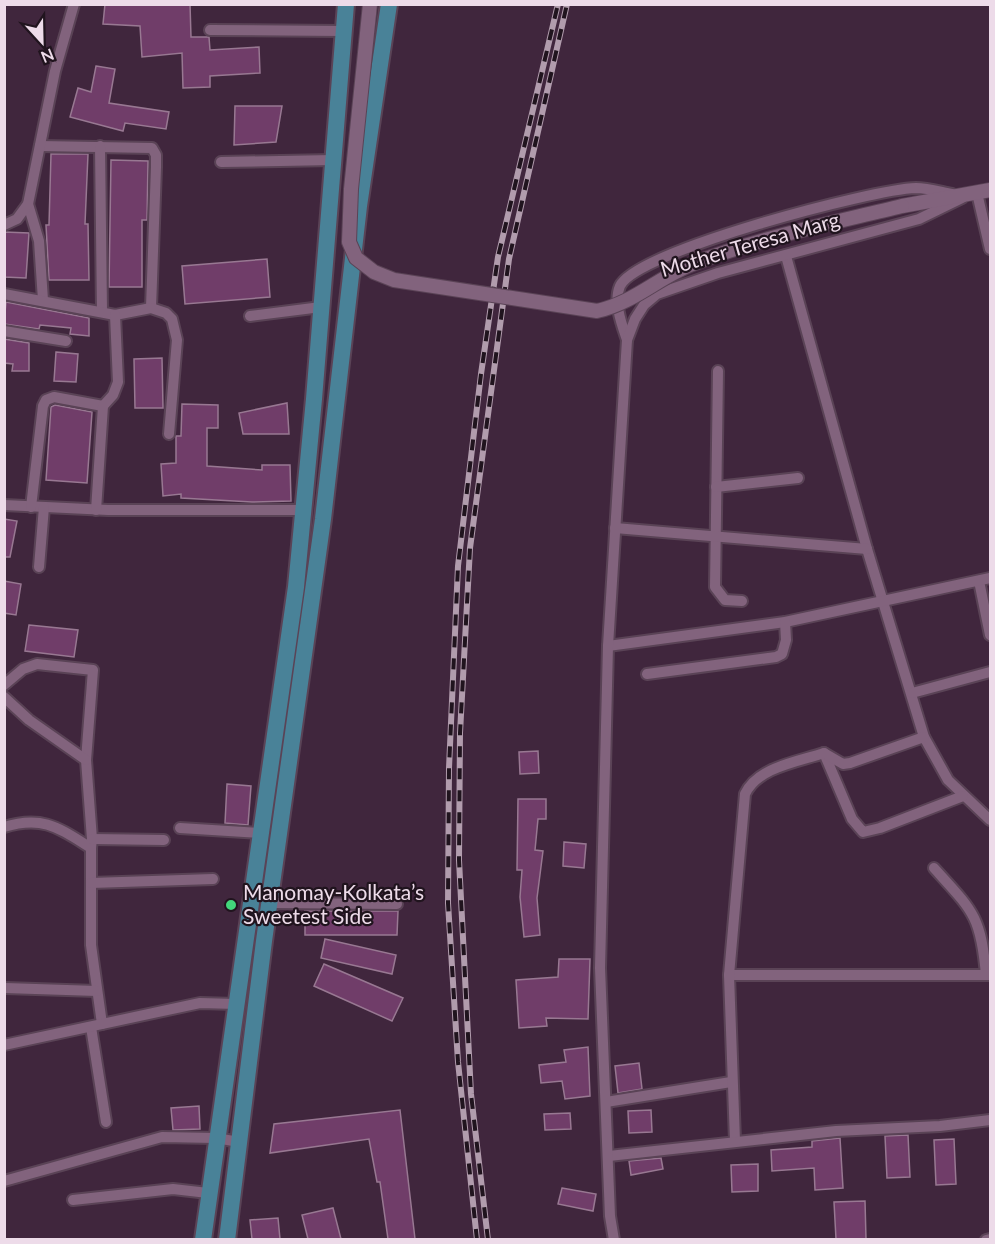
<svg xmlns="http://www.w3.org/2000/svg" width="995" height="1244" font-family="Lato,sans-serif">
	<style>
		.building { fill: #703d69; stroke: #987892; stroke-width: 1.5 }
		.lines { fill: none; stroke-linecap: round; stroke-linejoin: round }
		.minor-casing { stroke: #5a4356; stroke-width: 14 }
		.tertiary-casing { stroke: #5a4356; stroke-width: 16 }
		.primary-casing { stroke: #5a4356; stroke-width: 20 }
		.minor { stroke: #82637d; stroke-width: 10 }
		.tertiary { stroke: #82637d; stroke-width: 14 }
		.primary { stroke: #498298; stroke-width: 16 }
		.rail-casing { stroke: #b19cad; stroke-width: 6 }
		.rail { stroke: #20141e; stroke-width: 4; stroke-dasharray: 11; stroke-linecap: butt }
		.tertiary-bridge-casing { stroke: #5a4356; stroke-width: 16; stroke-linecap: butt }
		.tertiary-bridge { stroke: #82637d; stroke-width: 14 }
		.poi-dot { fill: #42d77b; stroke: #20141e; stroke-width: 2 }
		.labels { text-anchor: middle; stroke-width: 4.5; stroke-linejoin: round; paint-order: stroke }
		.street-label { font-size: 21px; fill: #eddbe9; stroke: #20141e }
		.poi-label { font-size: 21px; fill: #eddbe9; stroke: #20141e; text-anchor: start }
	</style>
	<rect width="100%" height="100%" fill="#40263d"/>
	<g class="building">
		<path d="M105,4H190L191,37H209L210,50L259,47L260,73L210,76V87L183,88L182,53L142,57L140,26L103,24Z"/>
		<path d="M96,66L115,69L109,103L169,112L166,129L125,123L123,131L70,117L78,88L91,92Z"/>
		<path d="M235,106H282L276,142L234,145Z"/>
		<path d="M51,154H88L85,224H88L89,280H49L46,225H49Z"/>
		<path d="M111,160L148,161L147,220H142V287H109Z"/>
		<path d="M4,232L29,233L26,278L4,277Z"/>
		<path d="M267,259L270,297L185,304L182,266Z"/>
		<path d="M6,302L89,318V336L70,334L71,328L40,325L39,329L4,324Z"/>
		<path d="M4,339L29,343V371H12L13,364L4,363Z"/>
		<path d="M56,352L78,354L76,382L54,381Z"/>
		<path d="M162,358L163,408H135L134,359Z"/>
		<path d="M287,403L289,434H243L239,413Z"/>
		<path d="M182,404L218,405V428H207V466L262,470V465H290L291,501L252,502L181,498V494L163,496L161,464L176,463V436H181Z"/>
		<path d="M55,405L92,412L87,483L46,480L51,407Z"/>
		<path d="M4,519L17,521L10,557H4Z"/>
		<path d="M4,581L21,584L16,615L4,613Z"/>
		<path d="M29,625L78,630L74,657L25,651Z"/>
		<path d="M538,751L539,773L520,774L519,752Z"/>
		<path d="M227,784L251,786L248,825L225,823Z"/>
		<path d="M518,799H546V819H538L535,850L543,851L537,898L540,935L524,937L520,897L522,870H517Z"/>
		<path d="M564,842L586,844L584,868L563,866Z"/>
		<path d="M305,911H398L397,935H305Z"/>
		<path d="M325,939L396,955L392,974L321,958Z"/>
		<path d="M559,959H590L588,1019L546,1018L547,1026L519,1028L516,980L558,977Z"/>
		<path d="M324,964L403,998L392,1021L314,986Z"/>
		<path d="M588,1047L590,1096L565,1099L562,1081L541,1083L539,1065L566,1062L564,1050Z"/>
		<path d="M639,1063L642,1089L618,1093L615,1066Z"/>
		<path d="M199,1106L200,1129L173,1130L171,1108Z"/>
		<path d="M400,1110L415,1239H388L380,1182H377L369,1139L270,1153L274,1124Z"/>
		<path d="M651,1110L652,1132L629,1133L628,1111Z"/>
		<path d="M570,1113L571,1129L545,1130L544,1114Z"/>
		<path d="M908,1135L910,1177L887,1178L885,1136Z"/>
		<path d="M840,1138L843,1188L815,1190L814,1168L772,1171L771,1150L812,1147V1141Z"/>
		<path d="M954,1139L956,1184L936,1185L934,1140Z"/>
		<path d="M661,1158L663,1169L631,1175L629,1161Z"/>
		<path d="M758,1164V1191L732,1192L731,1165Z"/>
		<path d="M562,1188L596,1194L593,1211L558,1204Z"/>
		<path d="M865,1201L866,1239H836L834,1202Z"/>
		<path d="M333,1208L341,1239H308L302,1215Z"/>
		<path d="M278,1218L280,1239H252L250,1220Z"/>
	</g>
	<g class="lines">
		<defs>
			<g id="minor">
				<path d="M210,30L343,31"/>
				<path d="M40,146L152,148L156,155V167L151,308"/>
				<path d="M100,146L102,312"/>
				<path d="M221,162L333,160"/>
				<path d="M977,193L990,249"/>
				<path d="M28,204L39,241L43,300"/>
				<path d="M4,225L17,219L28,204L55,71L74,4"/>
				<path d="M786,256L867,549L924,737L948,780L990,820"/>
				<path d="M4,294L115,315L151,308L166,313L172,319L177,340L169,434"/>
				<path d="M250,316L321,307"/>
				<path d="M4,331L66,341"/>
				<path d="M627,340C622,325 613,302 620,286C636,251 873,189 916,188C928,188 941,192 952,194"/>
				<path d="M718,371L715,587L725,600L742,601"/>
				<path d="M716,487L798,478"/>
				<path d="M4,505L108,510H304"/>
				<path d="M31,507L43,406L46,400L54,397L103,406"/>
				<path d="M96,510L103,406L113,395L118,382L115,315"/>
				<path d="M615,528L867,549"/>
				<path d="M39,567L44,507"/>
				<path d="M979,581L990,635"/>
				<path d="M608,646L785,622L990,578"/>
				<path d="M647,674L776,657L782,654L786,640L785,622"/>
				<path d="M4,685L23,669L37,664L93,670L86,760L92,839L91,848"/>
				<path d="M912,693L990,672"/>
				<path d="M4,697L29,720L86,760"/>
				<path d="M824,753L852,819L863,832L880,828L963,796"/>
				<path d="M4,827C43,815 59,828 91,848V945L102,1024"/>
				<path d="M180,828L260,833"/>
				<path d="M92,839L164,840"/>
				<path d="M934,868C973,911 981,916 986,975"/>
				<path d="M91,883L213,879"/>
				<path d="M270,903L397,904"/>
				<path d="M729,975H990"/>
				<path d="M5,988L97,991"/>
				<path d="M91,1027L106,1122"/>
				<path d="M4,1045L200,1003L236,1004"/>
				<path d="M606,1102L731,1082"/>
				<path d="M735,1141L729,975L745,794C758,767 797,762 824,753L843,764L850,763L924,737"/>
				<path d="M609,1156L836,1131L940,1126L990,1120"/>
				<path d="M4,1181L162,1137L216,1138L239,1142"/>
				<path d="M73,1200L173,1189L208,1193"/>
				<path d="M614,1240L610,1216L600,968L608,646L627,340L635,319L644,305L657,294L718,273L919,219L962,198"/>
				<path d="M986,1240L990,1239"/>
			</g>
			<path id="tertiary" d="M902,206L990,190"/>
			<g id="primary">
				<path d="M203,1240L296,587L314,399L346,4"/>
				<path d="M227,1240L264,941L323,519L359,206L389,4"/>
			</g>
		</defs>
		<use href="#minor" class="minor-casing"/>
		<use href="#tertiary" class="tertiary-casing"/>
		<use href="#primary" class="primary-casing"/>
		<use href="#minor" class="minor"/>
		<use href="#tertiary" class="tertiary"/>
		<use href="#primary" class="primary"/>
		<defs>
			<g id="rail">
				<path d="M477,1240L458,1062L448,903L449,768L458,566L481,374L498,257L558,4"/>
				<path d="M488,1240L471,1094L459,860L460,733L470,548L509,259L567,4"/>
			</g>
		</defs>
		<use href="#rail" class="rail-casing"/>
		<use href="#rail" class="rail"/>
		<defs>
			<path id="tertiary-bridge" d="M370,4L351,189L349,242L356,258L374,272L394,280L597,311C634,303 660,276 695,263C762,237 833,223 902,206"/>
		</defs>
		<use href="#tertiary-bridge" class="tertiary-bridge-casing"/>
		<use href="#tertiary-bridge" class="tertiary-bridge"/>
	</g>
	<circle class="poi-dot" cx="231" cy="905" r="6"/>
	<g class="labels">
		<g class="street-label">
			<text transform="translate(750 245) rotate(-16)" y="7">Mother Teresa Marg</text>
		</g>
		<g class="poi-label">
			<text x="243" y="900">Manomay-Kolkata’s<tspan x="243" dy="24">Sweetest Side</tspan></text>
		</g>
	</g>
	<rect width="995" height="1244" fill="none" stroke="#eddbe9" stroke-width="12"/>
	<g transform="translate(42 42) rotate(158)" stroke="#20141e" stroke-width="4.5" paint-order="stroke">
	<path d="M0-4.5L10 22L0 15L-10 22Z" fill="#eddbe9"/>
	<text y="-9" font-size="16" font-weight="bold" text-anchor="middle" fill="#eddbe9">N</text>
	</g>
</svg>
